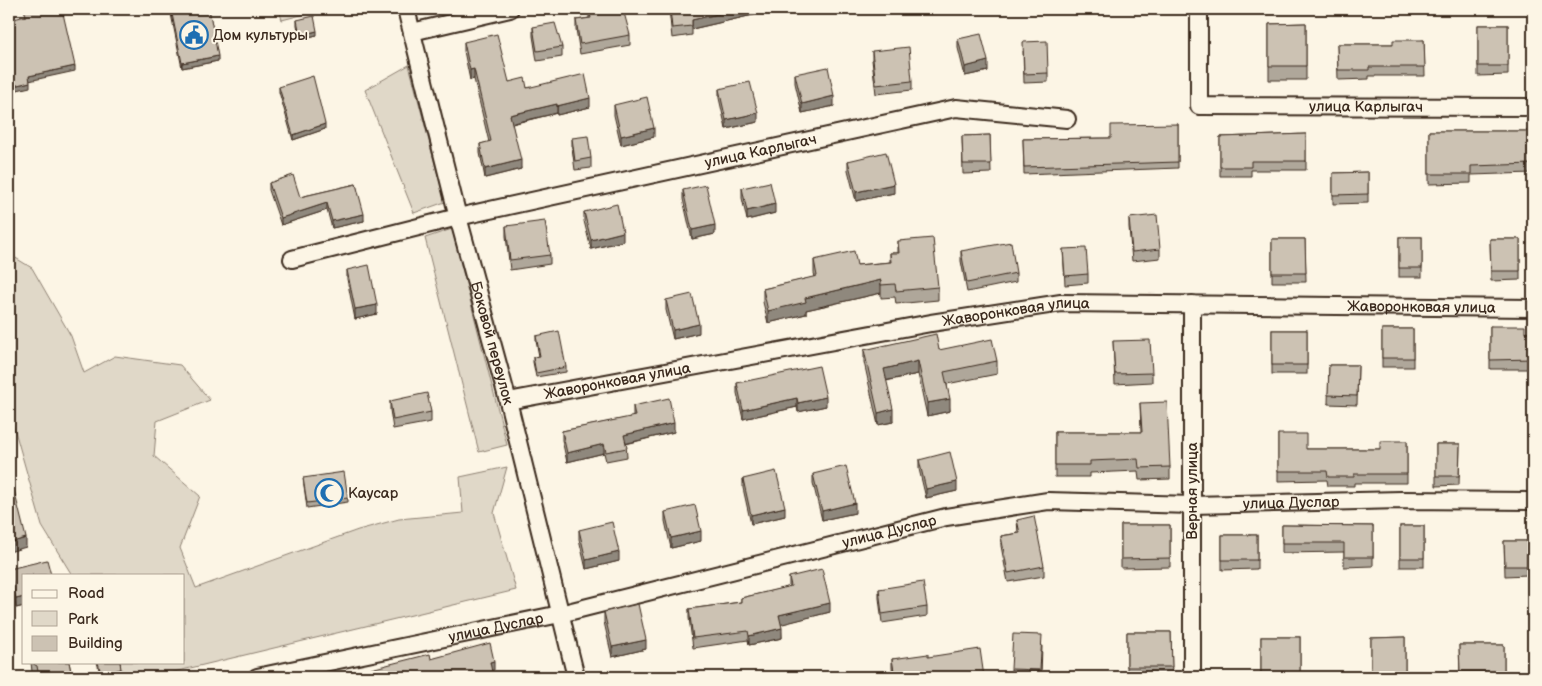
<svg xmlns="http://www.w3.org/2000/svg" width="1542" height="686" font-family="'Balsamiq Sans',sans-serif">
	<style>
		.green { fill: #e0d8c8; stroke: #8e8173 }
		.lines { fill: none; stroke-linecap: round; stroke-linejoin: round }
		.minor-casing { stroke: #3b2a1e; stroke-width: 20 }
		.minor { stroke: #fcf5e5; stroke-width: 16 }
		.wall { fill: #afa79a; stroke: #3b2a1e }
		.shaded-wall { fill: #8f887d; stroke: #3b2a1e }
		.building { fill: #ccc2b3; stroke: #3b2a1e }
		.labels { text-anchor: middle; stroke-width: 4; stroke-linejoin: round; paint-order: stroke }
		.poi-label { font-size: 15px; fill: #3b2a1e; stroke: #fcf5e5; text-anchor: start }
		.street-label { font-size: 15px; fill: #3b2a1e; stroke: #fcf5e5 }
	</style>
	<rect width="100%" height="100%" fill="#fcf5e5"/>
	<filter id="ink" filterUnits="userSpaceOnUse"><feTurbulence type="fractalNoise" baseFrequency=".02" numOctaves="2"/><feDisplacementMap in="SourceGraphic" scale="10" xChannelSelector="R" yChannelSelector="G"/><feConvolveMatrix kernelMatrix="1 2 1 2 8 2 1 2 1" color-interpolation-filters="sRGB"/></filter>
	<g filter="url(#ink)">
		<g class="green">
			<path d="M279,9H324L282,20Z"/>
			<path d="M409,65L445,202L414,213L365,90Z"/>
			<path d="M452,229L507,445L479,452L425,238Z"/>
			<path d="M9,254L32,268L71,336L84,373L115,356L180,365L210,400L157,421L154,456L200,496L180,548L196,588L358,530L399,519L463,513L460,477L507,467L494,513L516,590L153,677H109L104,662H184V575H72L42,526L9,410Z"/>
		</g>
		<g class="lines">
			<defs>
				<g id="minor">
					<path id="s1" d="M406,9L458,217L508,401L576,677"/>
					<path id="s2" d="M1199,9V106L1533,107"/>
					<path d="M412,32L510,9"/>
					<path id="s3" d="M292,259L458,217L956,108L1067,119"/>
					<path id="s4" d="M508,401L931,323L1061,303L1533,308"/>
					<path id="s5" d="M257,677L560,614L946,517L1048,501L1192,505L1401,500L1533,501"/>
					<path d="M1192,677V304"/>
				</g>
			</defs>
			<use href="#minor" class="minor-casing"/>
			<use href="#minor" class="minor"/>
		</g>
		<g class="wall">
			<path d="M170,9H209L218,61L182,68Z"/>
			<path d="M669,9H779L692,29V35L672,38Z"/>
			<path d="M589,10L630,35V45L580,54L576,29V20L589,18Z"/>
			<path d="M297,20L317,35L300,39L297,25Z"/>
			<path d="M1306,23V80H1269V24Z"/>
			<path d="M1478,25H1508V75L1478,76Z"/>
			<path d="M533,27L562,47V57L537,61L533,36Z"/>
			<path d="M958,39L988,71L965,76L958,48Z"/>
			<path d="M1424,40L1425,76H1369V79L1338,80L1337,44H1393Z"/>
			<path d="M464,42L509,82L590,107L557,115V113L512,124L521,169L485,178L480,153V144L489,142L474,79L470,80L464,51Z"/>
			<path d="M872,51L912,81V90L876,94L872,60Z"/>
			<path d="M1023,51L1048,73V82L1024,83Z"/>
			<path d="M795,74L834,106L802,113L795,83Z"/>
			<path d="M279,87L325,129L293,140L279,92Z"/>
			<path d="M719,89L758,122L726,129L719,98Z"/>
			<path d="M614,105L654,137L621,145L614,115Z"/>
			<path d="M1178,124V168L1024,174L1023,139L1111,138Z"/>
			<path d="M1429,131H1533V173L1471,175V183L1429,184Z"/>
			<path d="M1306,134V170H1251V176H1220V137Z"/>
			<path d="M990,135L991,173L963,174L962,136Z"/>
			<path d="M572,138L591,158V168L575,170L572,148Z"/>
			<path d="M848,161L894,193L856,201L848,170Z"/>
			<path d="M1368,172V203L1333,204V173Z"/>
			<path d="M269,183L300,197L356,184L364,221L332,228L327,210L281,225L269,190Z"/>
			<path d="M742,188L775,213L747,220L742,198Z"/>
			<path d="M683,190L715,234L692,239L683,199Z"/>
			<path d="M584,212L623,241L591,249L584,221Z"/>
			<path d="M1129,218L1160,249V258L1132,261L1129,227Z"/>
			<path d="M506,226L550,255V264L510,270L506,236Z"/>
			<rect x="1399" y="237" width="23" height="40"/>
			<path d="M1272,239H1305L1306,282H1272Z"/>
			<path d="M1490,239H1520V280L1491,281Z"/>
			<path d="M898,241L938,287V300L896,304L895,297L881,298V293L806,310V314L768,323L763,302V289L815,277L814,273V260L857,265L890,262V253H898Z"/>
			<path d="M1063,249L1088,274V283L1065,285Z"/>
			<path d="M961,251L1016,273V282L967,292L961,261Z"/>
			<path d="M347,270L377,314L355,319L347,279Z"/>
			<path d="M666,300L699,333L673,339L666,310Z"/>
			<path d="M1490,326L1525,332H1533V369H1490Z"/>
			<rect x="1382" y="329" width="31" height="38"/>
			<rect x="1272" y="330" width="35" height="44"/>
			<path d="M536,336L566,367V372L536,377L533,362V357L539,356L536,341Z"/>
			<path d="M1113,341L1152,373V382L1115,384Z"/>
			<path d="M864,350H939L997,361V374L947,384L950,411L927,416L918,374L886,381L893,422L878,425L864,362Z"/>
			<path d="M1329,365H1358L1357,405L1328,404Z"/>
			<path d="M737,383L826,406L798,412L797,407L743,419L737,393Z"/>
			<path d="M390,401L431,412V422L393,429L390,410Z"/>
			<path d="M1140,403L1170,467V479L1139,480L1138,471L1090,473V477H1055V432H1141Z"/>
			<path d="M633,406L674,432L626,444L627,457L606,461L604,453L567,462L562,440V431L633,417Z"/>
			<path d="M1278,434L1306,449H1380L1407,441V483H1354V486H1328L1327,480L1278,481Z"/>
			<path d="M1436,444H1460L1459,485L1436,486Z"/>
			<path d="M919,460L957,491L926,498L919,469Z"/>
			<path d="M813,474L855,513L822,520L813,483Z"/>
			<path d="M303,478L348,498V502L307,508Z"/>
			<path d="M743,479L785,516L751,524L743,488Z"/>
			<path d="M665,512L701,541L671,548L665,521Z"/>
			<path d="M1017,520L1044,566V576L1008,582L1001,546V536L1018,533Z"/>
			<path d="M1121,525H1170V567L1121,568Z"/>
			<path d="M1282,525L1373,526V566L1344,567V552L1282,553Z"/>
			<rect x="1400" y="526" width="24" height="41"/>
			<path d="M579,530L619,561L586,569L579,539Z"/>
			<path d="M1222,535H1257V569L1222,570Z"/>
			<path d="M1504,541H1527V575L1505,576Z"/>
			<path d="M9,569L24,575V606L16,608L9,579Z"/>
			<path d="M789,577L830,612L781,624L782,638L749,645L748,640L693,648L689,618V609L741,602V598L789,587Z"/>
			<path d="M879,589L927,607V616L882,623L879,598Z"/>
			<path d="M604,612L646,649L612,657L604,622Z"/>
			<path d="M1127,632H1171L1172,677H1127Z"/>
			<rect x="1261" y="637" width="39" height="40"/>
			<path d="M1405,637V677H1371V638Z"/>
			<path d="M1042,645L1041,677H1011V669Z"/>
			<path d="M1459,645H1504V677H1460Z"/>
			<path d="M928,657L984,677H894L892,668V659Z"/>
			<path d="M31,662H69L72,677H37V675L32,672Z"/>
			<path d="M97,662H120L121,674L105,677H101Z"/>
		</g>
		<g class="shaded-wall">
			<path d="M156,9H170L156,12Z"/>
			<path d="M739,9H779L692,29V20Z"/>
			<path d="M317,31V35L300,39V35Z"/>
			<path d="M218,56V61L182,68V63Z"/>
			<path d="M988,61V71L965,76V67Z"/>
			<path d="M75,66V71L29,81V76Z"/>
			<path d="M474,69V79L470,80V70Z"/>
			<path d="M30,82V87L9,92V87Z"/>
			<path d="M834,96V106L802,113V104Z"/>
			<path d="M590,98V107L557,115V106Z"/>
			<path d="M557,104V113L510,124V115Z"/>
			<path d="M758,113V122L726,129V120Z"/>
			<path d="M325,124V129L293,140V135Z"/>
			<path d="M654,128V137L621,145V136Z"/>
			<path d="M521,160V169L485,178V169Z"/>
			<path d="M894,184V193L856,201V192Z"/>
			<path d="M327,203V210L281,225V218Z"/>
			<path d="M775,204V213L747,220V211Z"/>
			<path d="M364,214V221L332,228V221Z"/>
			<path d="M715,225V234L692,239V230Z"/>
			<path d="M623,232V241L591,249V240Z"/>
			<path d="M881,280V293L806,310V314L768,323V311L805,298Z"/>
			<path d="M377,305V314L355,319V309Z"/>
			<path d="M699,324V333L673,339V330Z"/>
			<path d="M918,361V374L884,381V369Z"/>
			<path d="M826,397V406L798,412V403Z"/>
			<path d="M797,398V407L743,419V410Z"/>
			<path d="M950,399V411L927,416V403Z"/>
			<path d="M893,409V422L878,425V413Z"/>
			<path d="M674,423V432L624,444V435Z"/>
			<path d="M604,444V453L567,462V453Z"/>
			<path d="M957,482V491L926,498V489Z"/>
			<path d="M855,503V513L822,520V511Z"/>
			<path d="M785,507V516L751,524V515Z"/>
			<path d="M701,531V541L671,548V538Z"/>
			<path d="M26,538V547L9,552V543Z"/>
			<path d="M619,552V561L586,569V560Z"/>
			<path d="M24,597V606L16,608V599Z"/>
			<path d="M830,603V612L779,625V615Z"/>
			<path d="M782,628V638L749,645V636Z"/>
			<path d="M646,640V649L612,657V647Z"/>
			<path d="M494,661V670L490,671V662Z"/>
			<path d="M121,669V674L105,677H101V674Z"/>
		</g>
		<g class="building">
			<path d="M24,9H62L75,66L29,76L30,82L9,87V20L26,16Z"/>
			<path d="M171,9H209L218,56L182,63Z"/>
			<path d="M593,9H623L630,35L580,44L576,20L591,18L589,10Z"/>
			<path d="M670,9H739L692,20V26L672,28Z"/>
			<path d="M314,16L317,31L300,35L297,20Z"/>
			<path d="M555,23L562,47L537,51L533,27Z"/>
			<path d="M1306,23V66H1269V24Z"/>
			<rect x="1478" y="25" width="30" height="41"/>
			<path d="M497,34L509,82L525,78L527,88L585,74L590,98L557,106V104L510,115L521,160L485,169L480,144L491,141L474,69L470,70L464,42Z"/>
			<path d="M981,34L988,61L965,67L958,39Z"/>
			<path d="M1393,40H1424L1425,67H1369V70H1338L1337,44H1393Z"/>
			<path d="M1047,41L1048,73L1024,74L1023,42Z"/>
			<path d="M909,47L912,81L876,85L872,51Z"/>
			<path d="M828,67L834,96L802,104L795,74Z"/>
			<path d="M313,76L325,124L293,135L279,87Z"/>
			<path d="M750,82L758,113L726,120L719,89Z"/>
			<path d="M647,97L654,128L621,136L614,105Z"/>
			<path d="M1178,124V162L1024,167L1023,139L1111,138V125Z"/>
			<path d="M1429,131H1533V164L1471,166V174H1429Z"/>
			<path d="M1306,134V161H1251V167H1220V137Z"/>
			<path d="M990,135L991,164H963L962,136Z"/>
			<path d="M588,136L591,158L575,161L572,138Z"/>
			<path d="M886,152L894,184L856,192L848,161Z"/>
			<path d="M1368,172V194L1333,195V173Z"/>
			<path d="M293,175L300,197L356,184L364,214L332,221L327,203L281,218L269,183Z"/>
			<path d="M770,182L775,204L747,211L742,188Z"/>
			<path d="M706,185L715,225L692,230L683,190Z"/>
			<path d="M617,204L623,232L591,240L584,212Z"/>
			<path d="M1157,215L1160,249L1132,252L1129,218Z"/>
			<path d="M545,221L550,255L510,260L506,226Z"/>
			<rect x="1399" y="237" width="23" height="31"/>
			<path d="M933,238L938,287L896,291L895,284L881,285V280L805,298L806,302L768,311L763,289L817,276L814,260L854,251L857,265L891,262L890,253H899L898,241Z"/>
			<path d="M1272,239H1305L1306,273H1272Z"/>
			<path d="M1490,239H1520V271H1491Z"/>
			<path d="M1011,242L1016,273L967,283L961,251Z"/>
			<path d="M1086,248L1088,274L1065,276L1063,249Z"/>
			<path d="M369,265L377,305L355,309L347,270Z"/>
			<path d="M692,294L699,324L673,330L666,300Z"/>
			<path d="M1490,326H1525V332H1533V359L1490,360Z"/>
			<rect x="1382" y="329" width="31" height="29"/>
			<rect x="1272" y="330" width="35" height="35"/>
			<path d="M559,331L566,367L536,373L533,357L540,356L536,336Z"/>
			<path d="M936,334L939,350L992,339L997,361L944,372L950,399L927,403L918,361L884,369L893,409L878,413L864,350Z"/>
			<path d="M1150,340L1152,373L1115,374L1113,341Z"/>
			<path d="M1329,365H1358L1357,396L1328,395Z"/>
			<path d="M819,366L826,397L798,403L797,398L743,410L737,383Z"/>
			<path d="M427,393L431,412L393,420L390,401Z"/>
			<path d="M669,398L674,423L624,435L627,448L606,452L604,444L567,453L562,431L635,416L633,406Z"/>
			<path d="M1167,402L1170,467L1139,468L1138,459L1090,461V465H1055V432H1142L1140,403Z"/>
			<path d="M1278,434H1306V449H1380V441H1407V474H1354V477H1328L1327,471H1278Z"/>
			<path d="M1436,444H1460L1459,476H1436Z"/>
			<path d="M950,452L957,482L926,489L919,460Z"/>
			<path d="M846,466L855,503L822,511L813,474Z"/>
			<path d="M776,471L785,507L751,515L743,479Z"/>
			<path d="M344,472L348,498L307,503L303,478Z"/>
			<path d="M9,478H11L26,538L9,543Z"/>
			<path d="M695,505L701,531L671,538L665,512Z"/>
			<path d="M1034,516L1044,566L1008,573L1001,536L1020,533L1017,520Z"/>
			<path d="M612,522L619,552L586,560L579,530Z"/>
			<path d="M1121,525H1170V558L1121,559Z"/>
			<path d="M1282,525L1373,526V557H1344V543H1282Z"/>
			<rect x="1400" y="526" width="24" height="32"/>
			<rect x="1222" y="535" width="35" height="25"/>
			<path d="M1504,541H1527V566H1505Z"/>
			<path d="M47,560L51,575H24V597L16,599L9,569Z"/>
			<path d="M822,569L830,603L779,615L782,628L749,636L748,631L693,638L689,609L741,602V598L791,586L789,577Z"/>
			<path d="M923,582L927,607L882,614L879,589Z"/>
			<path d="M638,604L646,640L612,647L604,612Z"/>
			<path d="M1127,632H1171L1172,667H1127Z"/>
			<path d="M1013,634L1042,635L1040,670L1011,669Z"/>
			<rect x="1261" y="637" width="39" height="37"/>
			<path d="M1405,637V674H1371V638Z"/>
			<path d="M490,643L494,661L490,662L493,677H365L363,671L430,654L431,659Z"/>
			<path d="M1459,645H1504V672H1460Z"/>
			<path d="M980,649L984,677H895L892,659L928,654V657Z"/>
			<path d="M32,662H69L72,677H39L37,666L32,663Z"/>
			<path d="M98,662H120L121,669L101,674Z"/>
		</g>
	</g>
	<defs>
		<symbol id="civic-ring" viewBox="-11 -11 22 22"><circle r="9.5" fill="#fcf5e5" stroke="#1f6fb2" stroke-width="1.5"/><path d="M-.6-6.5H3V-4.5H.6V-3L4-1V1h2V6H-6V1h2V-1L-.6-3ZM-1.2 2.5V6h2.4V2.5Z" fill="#1f6fb2"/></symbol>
		<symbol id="mosque-ring" viewBox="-11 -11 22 22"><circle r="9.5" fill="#fcf5e5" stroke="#1f6fb2" stroke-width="1.5"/><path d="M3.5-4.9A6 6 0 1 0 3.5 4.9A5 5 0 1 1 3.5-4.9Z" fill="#1f6fb2"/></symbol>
	</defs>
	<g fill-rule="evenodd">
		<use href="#civic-ring" x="178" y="19" width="32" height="32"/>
		<use href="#mosque-ring" x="313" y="477" width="32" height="32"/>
	</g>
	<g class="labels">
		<g class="poi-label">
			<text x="213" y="40">Дом культуры</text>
			<text x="348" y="498">Каусар</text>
		</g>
		<g class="street-label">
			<text dy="5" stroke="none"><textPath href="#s2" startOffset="264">улица Карлыгач</textPath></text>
			<text dy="5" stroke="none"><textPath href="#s3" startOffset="481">улица Карлыгач</textPath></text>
			<text dy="5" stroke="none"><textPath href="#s4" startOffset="922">Жаворонковая улица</textPath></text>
			<text dy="5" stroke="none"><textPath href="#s4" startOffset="516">Жаворонковая улица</textPath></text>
			<text dy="5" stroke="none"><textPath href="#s1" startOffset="345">Боковой переулок</textPath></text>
			<text dy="5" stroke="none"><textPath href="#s4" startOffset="111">Жаворонковая улица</textPath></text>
			<text transform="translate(1192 491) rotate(-90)" y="5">Верная улица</text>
			<text dy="5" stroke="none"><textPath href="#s5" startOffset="1054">улица Дуслар</textPath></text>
			<text dy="5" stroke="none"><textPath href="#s5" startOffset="649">улица Дуслар</textPath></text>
			<text dy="5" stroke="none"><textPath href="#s5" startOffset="244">улица Дуслар</textPath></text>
		</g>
	</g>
	<rect width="1542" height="686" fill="none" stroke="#fcf5e5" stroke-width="30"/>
	<rect x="15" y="15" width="1512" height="656" fill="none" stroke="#3b2a1e" stroke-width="2" filter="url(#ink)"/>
	<rect x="22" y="574" width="162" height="90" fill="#fcf5e5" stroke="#afa495"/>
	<rect x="32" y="590" width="25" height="8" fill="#fcf5e5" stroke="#afa495"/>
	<text x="68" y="598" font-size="15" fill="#3b2a1e">Road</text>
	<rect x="32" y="611" width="25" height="15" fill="#e0d8c8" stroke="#afa495"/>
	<text x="68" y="624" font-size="15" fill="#3b2a1e">Park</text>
	<rect x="32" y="636" width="25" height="15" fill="#ccc2b3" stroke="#afa495"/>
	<text x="68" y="648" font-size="15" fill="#3b2a1e">Building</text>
</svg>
